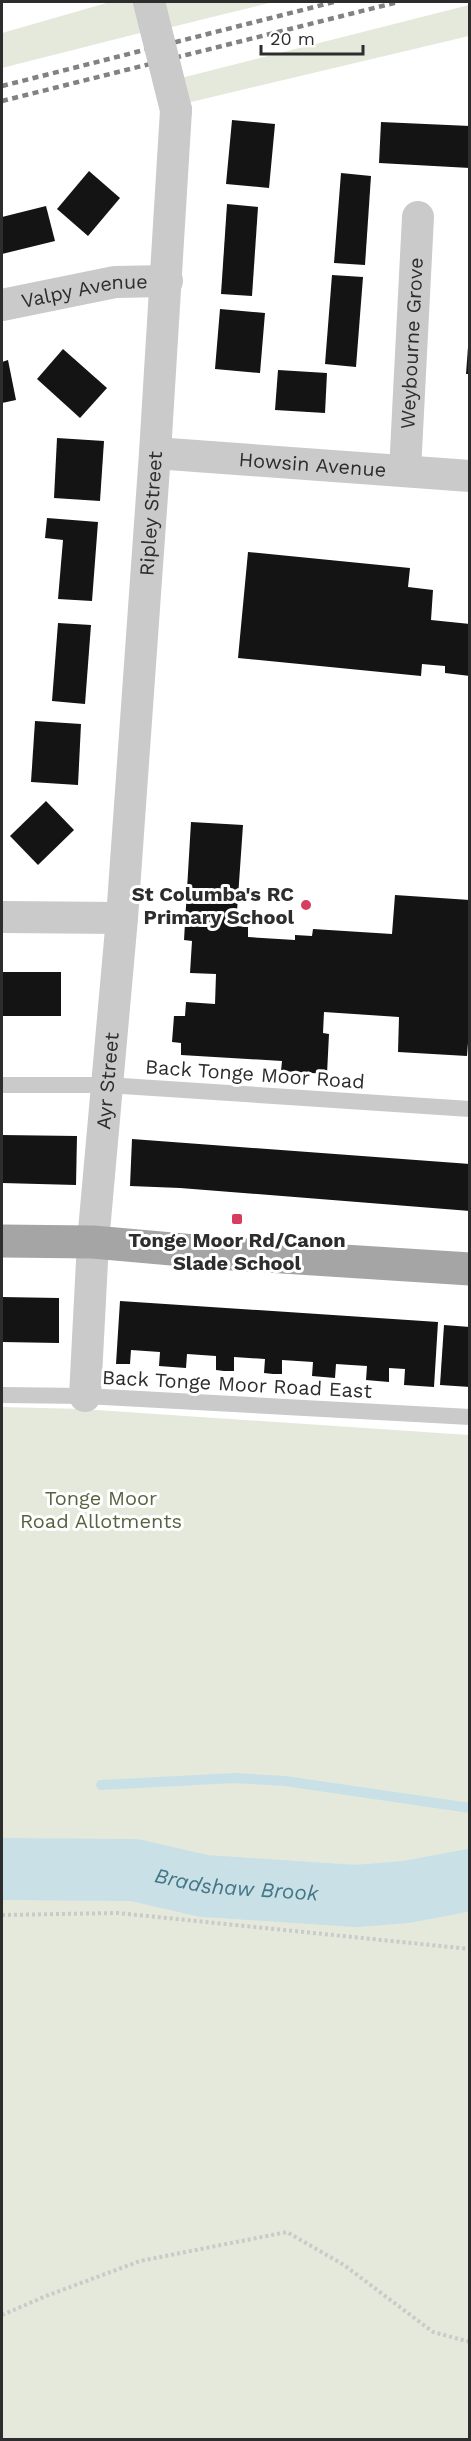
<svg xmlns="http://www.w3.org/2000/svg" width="471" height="2441" font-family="'Work Sans',sans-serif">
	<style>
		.green { fill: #e5e9db }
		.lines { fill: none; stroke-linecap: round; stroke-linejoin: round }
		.stream { stroke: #c9e0e7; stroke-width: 10 }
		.river { stroke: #c9e0e7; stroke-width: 62 }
		.building { fill: #141414 }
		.path { stroke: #cacaca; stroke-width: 4; stroke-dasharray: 3 3; stroke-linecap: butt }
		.service { stroke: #cacaca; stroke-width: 16 }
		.minor { stroke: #cacaca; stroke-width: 32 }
		.primary { stroke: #a5a5a5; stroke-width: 33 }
		.rail { stroke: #828282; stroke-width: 4.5; stroke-dasharray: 6 4.5; stroke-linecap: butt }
		.minor-bridge { stroke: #cacaca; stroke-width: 32 }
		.poi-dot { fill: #d43e5f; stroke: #fff; stroke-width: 2 }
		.labels { text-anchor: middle; stroke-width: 6; stroke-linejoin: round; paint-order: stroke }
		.street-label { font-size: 20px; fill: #2d2d2d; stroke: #fff }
		.poi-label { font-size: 20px; font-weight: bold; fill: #2d2d2d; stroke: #fff; text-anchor: end }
		.park-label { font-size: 20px; fill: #55643f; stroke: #fff }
		.water-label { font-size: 21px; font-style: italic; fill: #437686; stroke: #fff }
	</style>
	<rect width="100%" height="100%" fill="#fff"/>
	<g class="green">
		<path d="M110,2H136L144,32L2,68V33Z"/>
		<path d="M161,2H273L168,28Z"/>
		<path d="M469,5V36L187,103L181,78Z"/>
		<path d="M2,1407L82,1409L469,1435V2439H2Z"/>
	</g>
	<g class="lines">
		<path class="stream" d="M101,1785L235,1778L285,1781L470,1808"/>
		<path class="river" id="s1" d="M2,1869L134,1870L204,1886L356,1896L406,1892L470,1880"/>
	</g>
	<g class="building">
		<path d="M232,120L275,124L269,188L226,184Z"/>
		<path d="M381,122L470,126V168L379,163Z"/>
		<path d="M89,171L120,198L88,236L57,209Z"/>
		<path d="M341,173L371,176L365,265L334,263Z"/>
		<path d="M227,204L258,207L252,296L221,294Z"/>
		<path d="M46,206L55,241L2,254V217Z"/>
		<path d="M332,275L363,277L356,367L325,364Z"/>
		<path d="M220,309L265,313L260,373L215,369Z"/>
		<path d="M468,347H470V374H466Z"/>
		<path d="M63,349L107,388L80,418L37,379Z"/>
		<path d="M8,360L16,400L2,403V362Z"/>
		<path d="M278,370L327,373L325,413L275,410Z"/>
		<path d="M57,438L104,441L100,501L54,498Z"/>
		<path d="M47,518L98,522L92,601L58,599L63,540L45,538Z"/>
		<path d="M248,552L410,568L408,587L433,590L431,620L470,624V676L445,673V666L422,664L421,676L238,658Z"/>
		<path d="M58,623L91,625L85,704L52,701Z"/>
		<path d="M35,721L81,724L78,785L31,782Z"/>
		<path d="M46,801L74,830L38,865L10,836Z"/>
		<path d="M191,822L243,825L236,926L248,927V937L295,940V935L312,936L313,929L392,934L395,895L470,900V1016L467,1056L398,1052L399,1017L324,1012L323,1033L329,1034L327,1074L281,1071L282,1061L181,1055V1043L172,1042L174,1016H185L186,1002L215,1004L216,974L190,973L192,941L184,940Z"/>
		<rect x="2" y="972" width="59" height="44"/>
		<path d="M2,1135L77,1136L76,1185L2,1183Z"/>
		<path d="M132,1139L470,1164V1211L180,1188L130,1186Z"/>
		<path d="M2,1297L59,1298V1343L2,1342Z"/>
		<path d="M120,1301L438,1322L434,1387L404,1385L405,1369L389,1368V1382L366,1380L367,1366L351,1365L336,1364L335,1378L312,1376L313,1362L282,1360V1374H273L264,1373L265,1359L234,1357V1371H224L216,1370V1356L187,1354L186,1368L159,1366L160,1352L131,1350L130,1364H116Z"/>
		<path d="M444,1325L470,1327V1387L440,1385Z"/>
	</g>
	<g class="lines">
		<g class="path">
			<path d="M2,1915L118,1913L470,1949"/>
			<path d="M2,2315L46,2296L140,2261L287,2232L344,2265L433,2332L470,2342"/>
			<path d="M2,2438V2440"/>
		</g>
		<g class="service">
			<path d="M2,1085H107L470,1109"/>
			<path d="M2,1395L85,1396L470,1417"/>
		</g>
		<g class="minor">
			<path id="s2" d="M2,305L115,282L167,281"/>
			<path id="s3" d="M155,453L470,476"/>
			<path id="s4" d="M405,471L418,217"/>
			<path d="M2,917L122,918"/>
			<path id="s5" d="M85,1396L93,1242L122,918L155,453L176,110"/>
		</g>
		<path class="primary" d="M2,1241L93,1242L217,1253L470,1269"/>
		<g class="rail">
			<path d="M2,86L334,2"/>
			<path d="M2,101L398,2"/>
		</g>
		<path class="minor-bridge" d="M149,2L176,110"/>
	</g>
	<g class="poi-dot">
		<circle cx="306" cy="905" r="6"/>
		<rect x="231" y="1213" width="12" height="12" rx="3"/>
	</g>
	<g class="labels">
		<g class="street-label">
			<text dy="7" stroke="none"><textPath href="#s2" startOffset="84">Valpy Avenue</textPath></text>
			<text dy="7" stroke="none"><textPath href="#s4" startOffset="128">Weybourne Grove</textPath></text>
			<text dy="7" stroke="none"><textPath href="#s3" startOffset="158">Howsin Avenue</textPath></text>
			<text dy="7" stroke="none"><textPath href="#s5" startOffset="885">Ripley Street</textPath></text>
			<text transform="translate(255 1074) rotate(4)" y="7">Back Tonge Moor Road</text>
			<text dy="7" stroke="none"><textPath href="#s5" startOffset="316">Ayr Street</textPath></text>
			<text transform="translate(237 1384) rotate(3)" y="7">Back Tonge Moor Road East</text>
		</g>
		<g class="poi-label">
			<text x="294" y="901">St Columba's RC<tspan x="294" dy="23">Primary School</tspan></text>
			<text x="237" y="1247" text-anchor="middle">Tonge Moor Rd/Canon<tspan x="237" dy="23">Slade School</tspan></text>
		</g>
		<g class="park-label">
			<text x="101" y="1505">Tonge Moor<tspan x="101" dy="23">Road Allotments</tspan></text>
		</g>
		<g class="water-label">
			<text dy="7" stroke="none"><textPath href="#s1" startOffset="236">Bradshaw Brook</textPath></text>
		</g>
	</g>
	<rect width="471" height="2441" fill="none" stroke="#2d2d2d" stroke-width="6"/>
	<path d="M261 45v9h102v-9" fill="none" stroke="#2d2d2d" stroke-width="3"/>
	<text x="270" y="45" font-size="18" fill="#2d2d2d" stroke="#ffffff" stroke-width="4.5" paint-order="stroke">20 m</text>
</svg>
